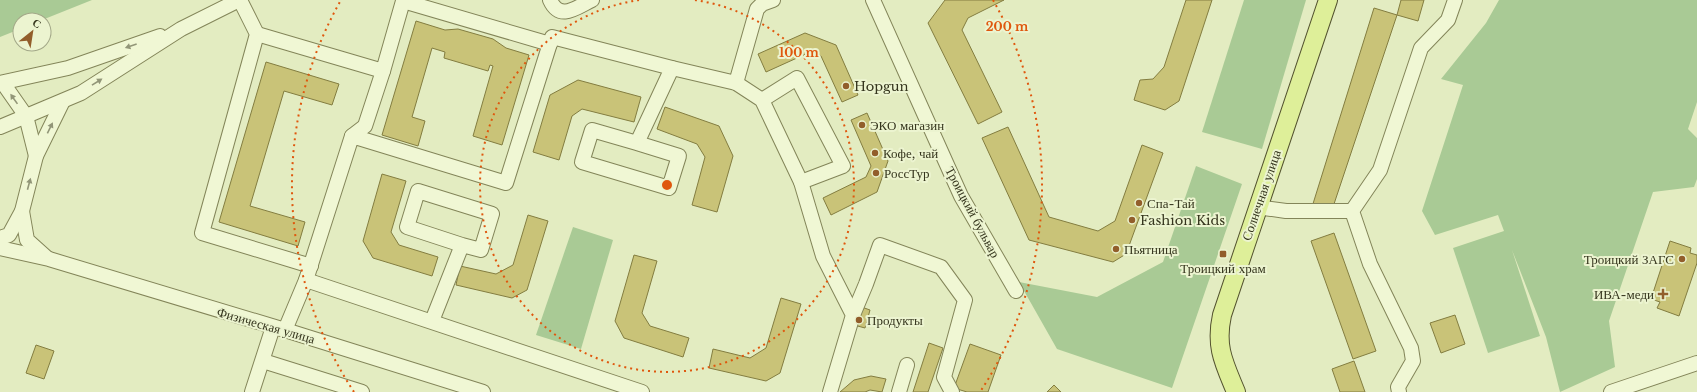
<svg xmlns="http://www.w3.org/2000/svg" width="1697" height="392" font-family="'Libre Baskerville',serif">
	<style>
		.green { fill: #a9ca95 }
		.building { fill: #c9c378; stroke: #837d40 }
		.lines { fill: none; stroke-linecap: round; stroke-linejoin: round }
		.minor-casing { stroke: #838559; stroke-width: 16 }
		.major-casing { stroke: #53522e; stroke-width: 20 }
		.minor { stroke: #f0f7d4; stroke-width: 14 }
		.major { stroke: #deef99; stroke-width: 18 }
		.oneway { fill: #929678 }
		.ring { fill: none; stroke: #df570d; stroke-width: 2; stroke-dasharray: 2 4 }
		.poi-dot { fill: #925e2b; stroke: #ecf4d0; stroke-width: 1.5 }
		.labels { text-anchor: middle; stroke-width: 4; stroke-linejoin: round; paint-order: stroke }
		.poi-label { font-size: 13px; fill: #35351d; stroke: #ecf4d0; text-anchor: start }
		.street-label { font-size: 13px; fill: #35351d; stroke: #ecf4d0 }
		.centre { fill: #df570d; stroke: #ecf4d0; stroke-width: 2 }
		.ring-label { font-size: 12px; text-anchor: middle; font-weight: bold; fill: #df570d; stroke: #ecf4d0; stroke-width: 4; stroke-linejoin: round; paint-order: stroke }
	</style>
	<rect width="100%" height="100%" fill="#e3ecc1"/>
	<g class="green">
		<path d="M0,0H92L42,20H20V29L0,37Z"/>
		<path d="M1244,0H1306L1262,149L1202,132Z"/>
		<path d="M1499,0H1697V102L1688,129L1697,138V179L1694,187L1653,192L1609,321L1615,367L1560,392L1546,337L1512,250L1540,336L1488,353L1453,248L1504,231L1498,215L1435,235L1422,211L1463,85L1441,79L1486,23Z"/>
		<path d="M1196,166L1242,184L1172,388L1057,349L1019,282L1097,297L1163,262Z"/>
		<path d="M573,227L613,240L581,349L536,335Z"/>
	</g>
	<g class="building">
		<path d="M945,0H1004L968,18L962,30L1002,112L978,124L928,23Z"/>
		<path d="M1186,0H1212L1179,101L1165,110L1134,100L1140,80L1153,79L1164,67Z"/>
		<path d="M1401,0H1424L1418,21L1397,15Z"/>
		<path d="M1374,8L1397,15L1331,213L1312,207Z"/>
		<path d="M416,21L445,30L458,29L493,39L506,48L529,55L502,145L473,136L493,66L490,65L488,71L444,58L445,52L432,48L412,117L425,121L418,146L382,135Z"/>
		<path d="M805,33L836,45L858,95L842,102L821,56L808,53L766,72L758,54Z"/>
		<path d="M266,62L339,84L332,105L284,91L250,206L305,222L298,246L219,222Z"/>
		<path d="M578,80L641,97L634,122L582,109L572,116L559,160L533,152L550,95Z"/>
		<path d="M665,107L719,126L733,156L717,212L692,205L705,157L697,144L657,129Z"/>
		<path d="M867,113L888,161L877,192L831,215L823,198L866,177L871,166L851,120Z"/>
		<path d="M1008,127L1049,217L1098,231L1115,221L1142,145L1163,153L1126,254L1113,262L1029,240L982,138Z"/>
		<path d="M382,174L406,181L391,232L399,245L438,257L432,276L373,258L363,241Z"/>
		<path d="M528,215L548,221L527,290L512,298L456,285L460,266L496,274L513,265Z"/>
		<path d="M1334,233L1376,351L1353,359L1311,241Z"/>
		<path d="M1670,241L1691,248L1690,253L1697,255V263L1679,316L1657,308L1660,302L1651,299Z"/>
		<path d="M634,255L657,261L642,313L650,326L689,338L683,357L624,338L615,321Z"/>
		<path d="M781,298L801,304L780,373L766,381L709,368L713,349L750,358L766,348Z"/>
		<path d="M856,305L870,310L865,328L850,324Z"/>
		<path d="M1455,315L1465,344L1441,353L1430,323Z"/>
		<path d="M929,343L943,348L928,392H913Z"/>
		<path d="M970,344L1001,355L988,392H967L954,388Z"/>
		<path d="M36,345L54,351L44,379L26,373Z"/>
		<path d="M1354,361L1365,392H1340L1332,369Z"/>
		<path d="M871,376L886,379L882,392L870,390L865,392H840L854,380Z"/>
		<path d="M1054,385L1061,392H1047Z"/>
	</g>
	<g class="lines">
		<defs>
			<g id="minor">
				<path d="M240,0L257,34L202,233L311,266"/>
				<path d="M550,0C560,22 577,7 592,0"/>
				<path d="M873,0L961,196L1016,291"/>
				<path d="M257,34L383,71L403,1L550,44"/>
				<path d="M0,83L68,68L160,36"/>
				<path d="M3,83L26,116L36,156"/>
				<path d="M736,83L757,9L762,4L773,0"/>
				<path d="M762,100L797,78L843,166L801,182"/>
				<path d="M0,127L81,93L181,29L239,0"/>
				<path d="M352,136L365,126L383,71"/>
				<path d="M637,143L592,130L582,162L669,188L679,156L637,143L672,68"/>
				<path d="M1257,207L1286,211H1352"/>
				<path d="M22,211L27,240L47,258"/>
				<path d="M0,238L9,235L22,211L36,156L63,101"/>
				<path d="M0,248L49,259L285,330L483,392"/>
				<path d="M306,280L642,392"/>
				<path d="M853,315L866,284L880,245L941,267L965,300L944,377L952,392"/>
				<path d="M432,321L462,245L481,250L492,214L418,191L407,227L462,245"/>
				<path d="M285,330L306,280L352,136L506,183L552,37L672,68L736,83L762,100L801,182L823,256L853,315L830,392"/>
				<path d="M263,361L362,392"/>
				<path d="M252,392L273,327"/>
				<path d="M899,392L907,365"/>
				<path d="M1399,392L1398,387L1413,361L1411,348L1370,264L1352,211L1380,170L1421,48L1448,20L1455,0"/>
				<path d="M1611,392L1697,363"/>
			</g>
			<path id="major" d="M1236,392C1224,363 1215,347 1222,315L1328,0"/>
		</defs>
		<use href="#minor" class="minor-casing"/>
		<use href="#major" class="major-casing"/>
		<use href="#minor" class="minor"/>
		<use href="#major" class="major"/>
	</g>
	<defs><path id="oneway-solid" d="M-6-.8H1V-3.2L6.5 0L1 3.2V.8H-6Z"/></defs>
	<g class="oneway">
		<use href="#oneway-solid" transform="translate(131 46) rotate(161)"/>
		<use href="#oneway-solid" transform="translate(97 82) rotate(-32)"/>
		<use href="#oneway-solid" transform="translate(14 99) rotate(-125)"/>
		<use href="#oneway-solid" transform="translate(50 128) rotate(-64)"/>
		<use href="#oneway-solid" transform="translate(29 184) rotate(-75)"/>
	</g>
	<g class="ring">
		<path d="M695 0A187 187 0 1 1 639 0"/>
		<path d="M354 392A375 375 0 0 1 341 0M993 0A375 375 0 0 1 980 392"/>
	</g>
	<g class="poi-dot">
		<circle cx="846" cy="86" r="4"/>
		<circle cx="862" cy="125" r="4"/>
		<circle cx="875" cy="153" r="4"/>
		<circle cx="876" cy="173" r="4"/>
		<circle cx="1139" cy="203" r="4"/>
		<circle cx="1132" cy="220" r="4"/>
		<circle cx="1116" cy="249" r="4"/>
		<rect x="1219" y="250" width="8" height="8" rx="2"/>
		<circle cx="1682" cy="259" r="4"/>
		<path d="M1661 288h4v4h4v4h-4v4h-4v-4h-4v-4h4z"/>
		<circle cx="859" cy="320" r="4"/>
	</g>
	<g class="labels">
		<g class="poi-label">
			<text x="854" y="91">Hopgun</text>
			<text x="870" y="130">ЭКО магазин</text>
			<text x="883" y="158">Кофе, чай</text>
			<text x="884" y="178">РоссТур</text>
			<text x="1147" y="208">Спа-Тай</text>
			<text x="1140" y="225">Fashion Kids</text>
			<text x="1124" y="254">Пьятница</text>
			<text x="1674" y="264" text-anchor="end">Троицкий ЗАГС</text>
			<text x="1223" y="273" text-anchor="middle">Троицкий храм</text>
			<text x="1654" y="299" text-anchor="end">ИВА-меди</text>
			<text x="867" y="325">Продукты</text>
		</g>
		<g class="street-label">
			<text transform="translate(1261 195) rotate(-71)" y="5">Солнечная улица</text>
			<text transform="translate(973 212) rotate(62)" y="5">Троицкий бульвар</text>
			<text transform="translate(266 325) rotate(16)" y="5">Физическая улица</text>
		</g>
	</g>
	<circle cx="667" cy="185" r="6" class="centre"/>
	<g class="ring-label">
		<text x="1007" y="31">200 m</text>
		<text x="799" y="57">100 m</text>
	</g>
	<g transform="translate(32 32) rotate(30)"><circle r="19" fill="#ecf4d0" stroke="#a3a888"/>
	<path d="M0-3L7 15L0 10L-7 15Z" fill="#925e2b"/>
	<text y="-6" font-size="11" font-weight="bold" text-anchor="middle" fill="#35351d">С</text>
	</g>
</svg>
